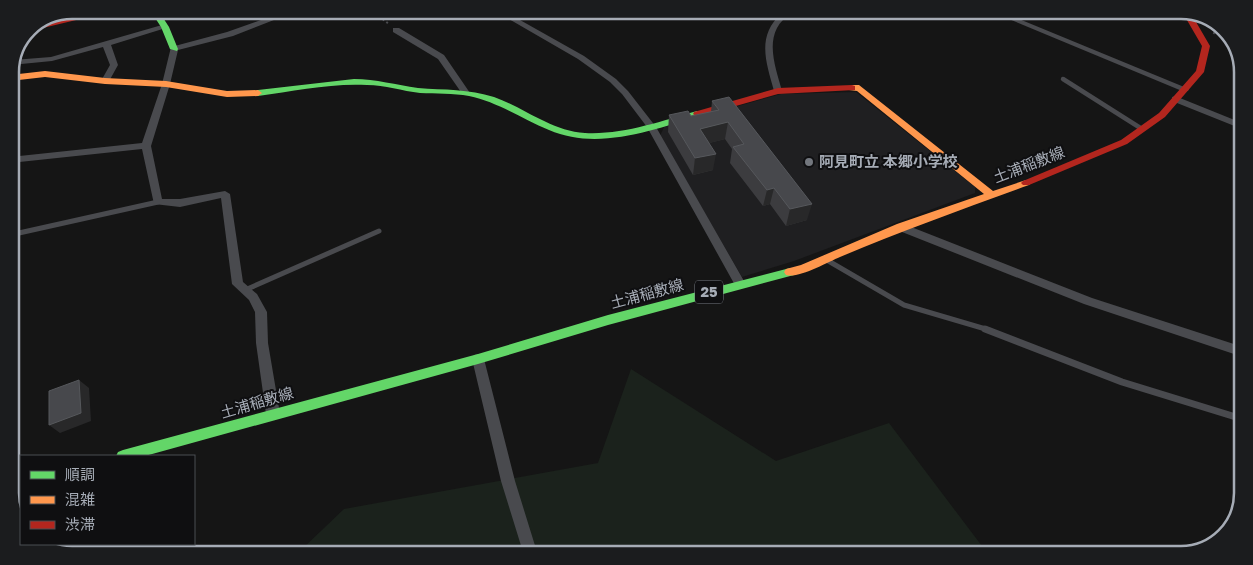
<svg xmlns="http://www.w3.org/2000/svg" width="1253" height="565" font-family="'Golos Text','Noto Sans JP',sans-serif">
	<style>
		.built { fill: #1f1f21 }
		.green { fill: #1b221c }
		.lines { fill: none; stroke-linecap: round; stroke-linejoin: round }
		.path { stroke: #4b4c50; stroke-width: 2; stroke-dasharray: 2 2.5; stroke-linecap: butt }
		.lane-far2 { stroke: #494a4e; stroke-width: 4.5 }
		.lane-far1 { stroke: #494a4e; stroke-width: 5 }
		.lane { stroke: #494a4e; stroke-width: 7 }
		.street { fill: #494a4e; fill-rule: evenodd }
		.fast { fill: #63d668; fill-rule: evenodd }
		.slow { fill: #ff974d; fill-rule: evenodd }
		.jam { fill: #b3261e; fill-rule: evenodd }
		.wall { fill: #3c3c3f }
		.shaded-wall { fill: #282829 }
		.building { fill: #47484c; stroke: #56585c }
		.poi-dot { fill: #73777e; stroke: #0f0f11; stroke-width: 2 }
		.labels { text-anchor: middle; stroke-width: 4; stroke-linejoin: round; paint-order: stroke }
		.shield { fill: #0f0f11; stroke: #797d84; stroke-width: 1 }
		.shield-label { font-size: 14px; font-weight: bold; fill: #a6acb6 }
		.poi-label { font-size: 15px; font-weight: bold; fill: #a6acb6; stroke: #0f0f11; text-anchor: start }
		.street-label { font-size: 15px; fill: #a6acb6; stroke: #0f0f11 }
		.rim { fill: none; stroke: #a6acb6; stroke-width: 2.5 }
	</style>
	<rect width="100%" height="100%" fill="#151515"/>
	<path class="built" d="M856,92L975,187V193L794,261L742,277L660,136L664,127L781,94Z"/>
	<path class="green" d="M631,369L776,461L889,423L988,554L300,551L344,509L598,463Z"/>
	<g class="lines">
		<g class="path">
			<path d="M372,11L389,24"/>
			<path d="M1213,33L1232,36"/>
		</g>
		<path class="lane-far2" d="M1063,79L1142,129"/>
		<g class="lane-far1">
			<path d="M10,235L158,202"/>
			<path d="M825,259L904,305L989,330"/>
			<path d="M245,290L379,231"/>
		</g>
		<path class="lane" d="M985,329L1122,382L1239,418"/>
		<g class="street">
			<path d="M286,11H297L233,36L178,50L170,84L151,146L162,199H180L225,191L230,194L243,282L257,294L267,312L268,343L280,414L278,418L273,420L268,418L266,414L256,343L255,312L249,300L232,284L221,198L180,207L154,204L142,149L10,163V157L142,143L162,84L171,47L227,32Z"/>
			<path d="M497,12H506L584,56L616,79L628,91L656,127L744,281L746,284L744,287H736L647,127L622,94L610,82L578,59Z"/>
			<path d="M782,13H790C785,18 780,22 777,28C767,47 777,72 782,91L778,94L774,91C766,62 756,36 782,13Z"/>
			<path d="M997,14H1007L1189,89L1188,91H1182Z"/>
			<path d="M162,25L169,27L111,45L118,65L108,83L105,84L101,81L110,65L103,47L52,61L11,65L13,60L51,57Z"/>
			<path d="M393,28H399L444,55L470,93L469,95H463L438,59L393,32Z"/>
			<path d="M1175,96L1242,123V129L1172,101V97Z"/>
			<path d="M901,223L1092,298L1240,346V356L1084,304L897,230L896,227Z"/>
			<path d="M478,354L482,355L484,359L515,481L537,552H523L501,481L472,359L474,355Z"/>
		</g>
		<g class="fast">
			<path d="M150,10H158L169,27L178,49L177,51L170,49L161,27Z"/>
			<path d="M354,79C376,79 396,85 418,88C444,90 469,89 494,97C525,108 551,131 585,133C623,135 661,121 697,111L701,114L700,116C653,130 597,151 549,130C522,119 498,102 469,96C453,93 436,94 420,93C402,91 385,85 367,85C331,83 294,91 258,96L254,93L258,90Z"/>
			<path d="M790,268L796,272L794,275L608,325L478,364L145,456H116L118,452L123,450L478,354L608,315Z"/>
			<path d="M21,478V492L10,495V481Z"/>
		</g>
		<g class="slow">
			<path d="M45,71L105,78L166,81L227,91L258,90L262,93L258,96L227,97L166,87L105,84L45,77L10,81V75Z"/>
			<path d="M859,85L993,191L1026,180L1031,183L1029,185C966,208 902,231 840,257C828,262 798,279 786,275L784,272L786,269L801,265L897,224L984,194L857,91L849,90L848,88L852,85Z"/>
		</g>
		<g class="jam">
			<path d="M104,10H118L26,32L30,27Z"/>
			<path d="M1184,15H1192L1210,46L1204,72L1165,117L1127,144L1029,185H1023L1021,183L1023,181L1121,140L1159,113L1196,71L1202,46Z"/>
			<path d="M852,85L855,86V90L778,94L697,117L693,114L694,112L778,88Z"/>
		</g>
	</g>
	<path class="wall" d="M712,101L807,220L786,226L770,204L763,206L730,163L732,149L725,139L709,143L713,170L693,175L668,132L669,115L691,116L711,112Z"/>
	<g class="shaded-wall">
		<path d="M728,122L725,139L698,146L700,129Z"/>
		<path d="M716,154L713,170L693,175L695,158Z"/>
		<path d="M774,188L770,204L763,206L767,190Z"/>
		<path d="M812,204L807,220L786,226L790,209Z"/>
		<path d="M79,380L89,388L91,421L60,433L49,425Z"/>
	</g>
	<g class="building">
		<path d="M729,97L812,204L790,209L774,188L767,190L733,147L744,144L728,122L700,129L716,154L695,158L669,115L688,111L691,116L719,110L712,101Z"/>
		<path d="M79,380L81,413L49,425V391Z"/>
	</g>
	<circle class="poi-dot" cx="809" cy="162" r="5"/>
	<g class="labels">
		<rect class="shield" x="695" y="280.5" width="28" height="23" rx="4"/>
		<g class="shield-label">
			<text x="709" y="297">25</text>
		</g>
		<g class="poi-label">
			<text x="819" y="167">阿見町立 本郷小学校</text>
		</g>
		<g class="street-label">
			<text transform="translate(1029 165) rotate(-21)" y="5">土浦稲敷線</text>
			<text transform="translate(647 294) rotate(-15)" y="5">土浦稲敷線</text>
			<text transform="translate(257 403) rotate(-16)" y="5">土浦稲敷線</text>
		</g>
	</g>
	<path d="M0 0H1253V565H0ZM72 19H1181A53 53 0 0 1 1234 72V493A53 53 0 0 1 1181 546H72A53 53 0 0 1 19 493V72A53 53 0 0 1 72 19Z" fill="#1b1c1e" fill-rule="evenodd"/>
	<path class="rim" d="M72 19H1181A53 53 0 0 1 1234 72V493A53 53 0 0 1 1181 546H72A53 53 0 0 1 19 493V72A53 53 0 0 1 72 19Z"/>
	<rect x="20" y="455" width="175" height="90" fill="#0f0f11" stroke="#4b4e53"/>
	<rect x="30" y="471" width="25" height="8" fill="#63d668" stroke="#4b4e53"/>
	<text x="65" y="480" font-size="15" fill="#a6acb6">順調</text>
	<rect x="30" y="496" width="25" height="8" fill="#ff974d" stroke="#4b4e53"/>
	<text x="65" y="505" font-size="15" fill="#a6acb6">混雑</text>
	<rect x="30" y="521" width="25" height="8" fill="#b3261e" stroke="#4b4e53"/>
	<text x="65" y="530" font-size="15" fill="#a6acb6">渋滞</text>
</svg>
